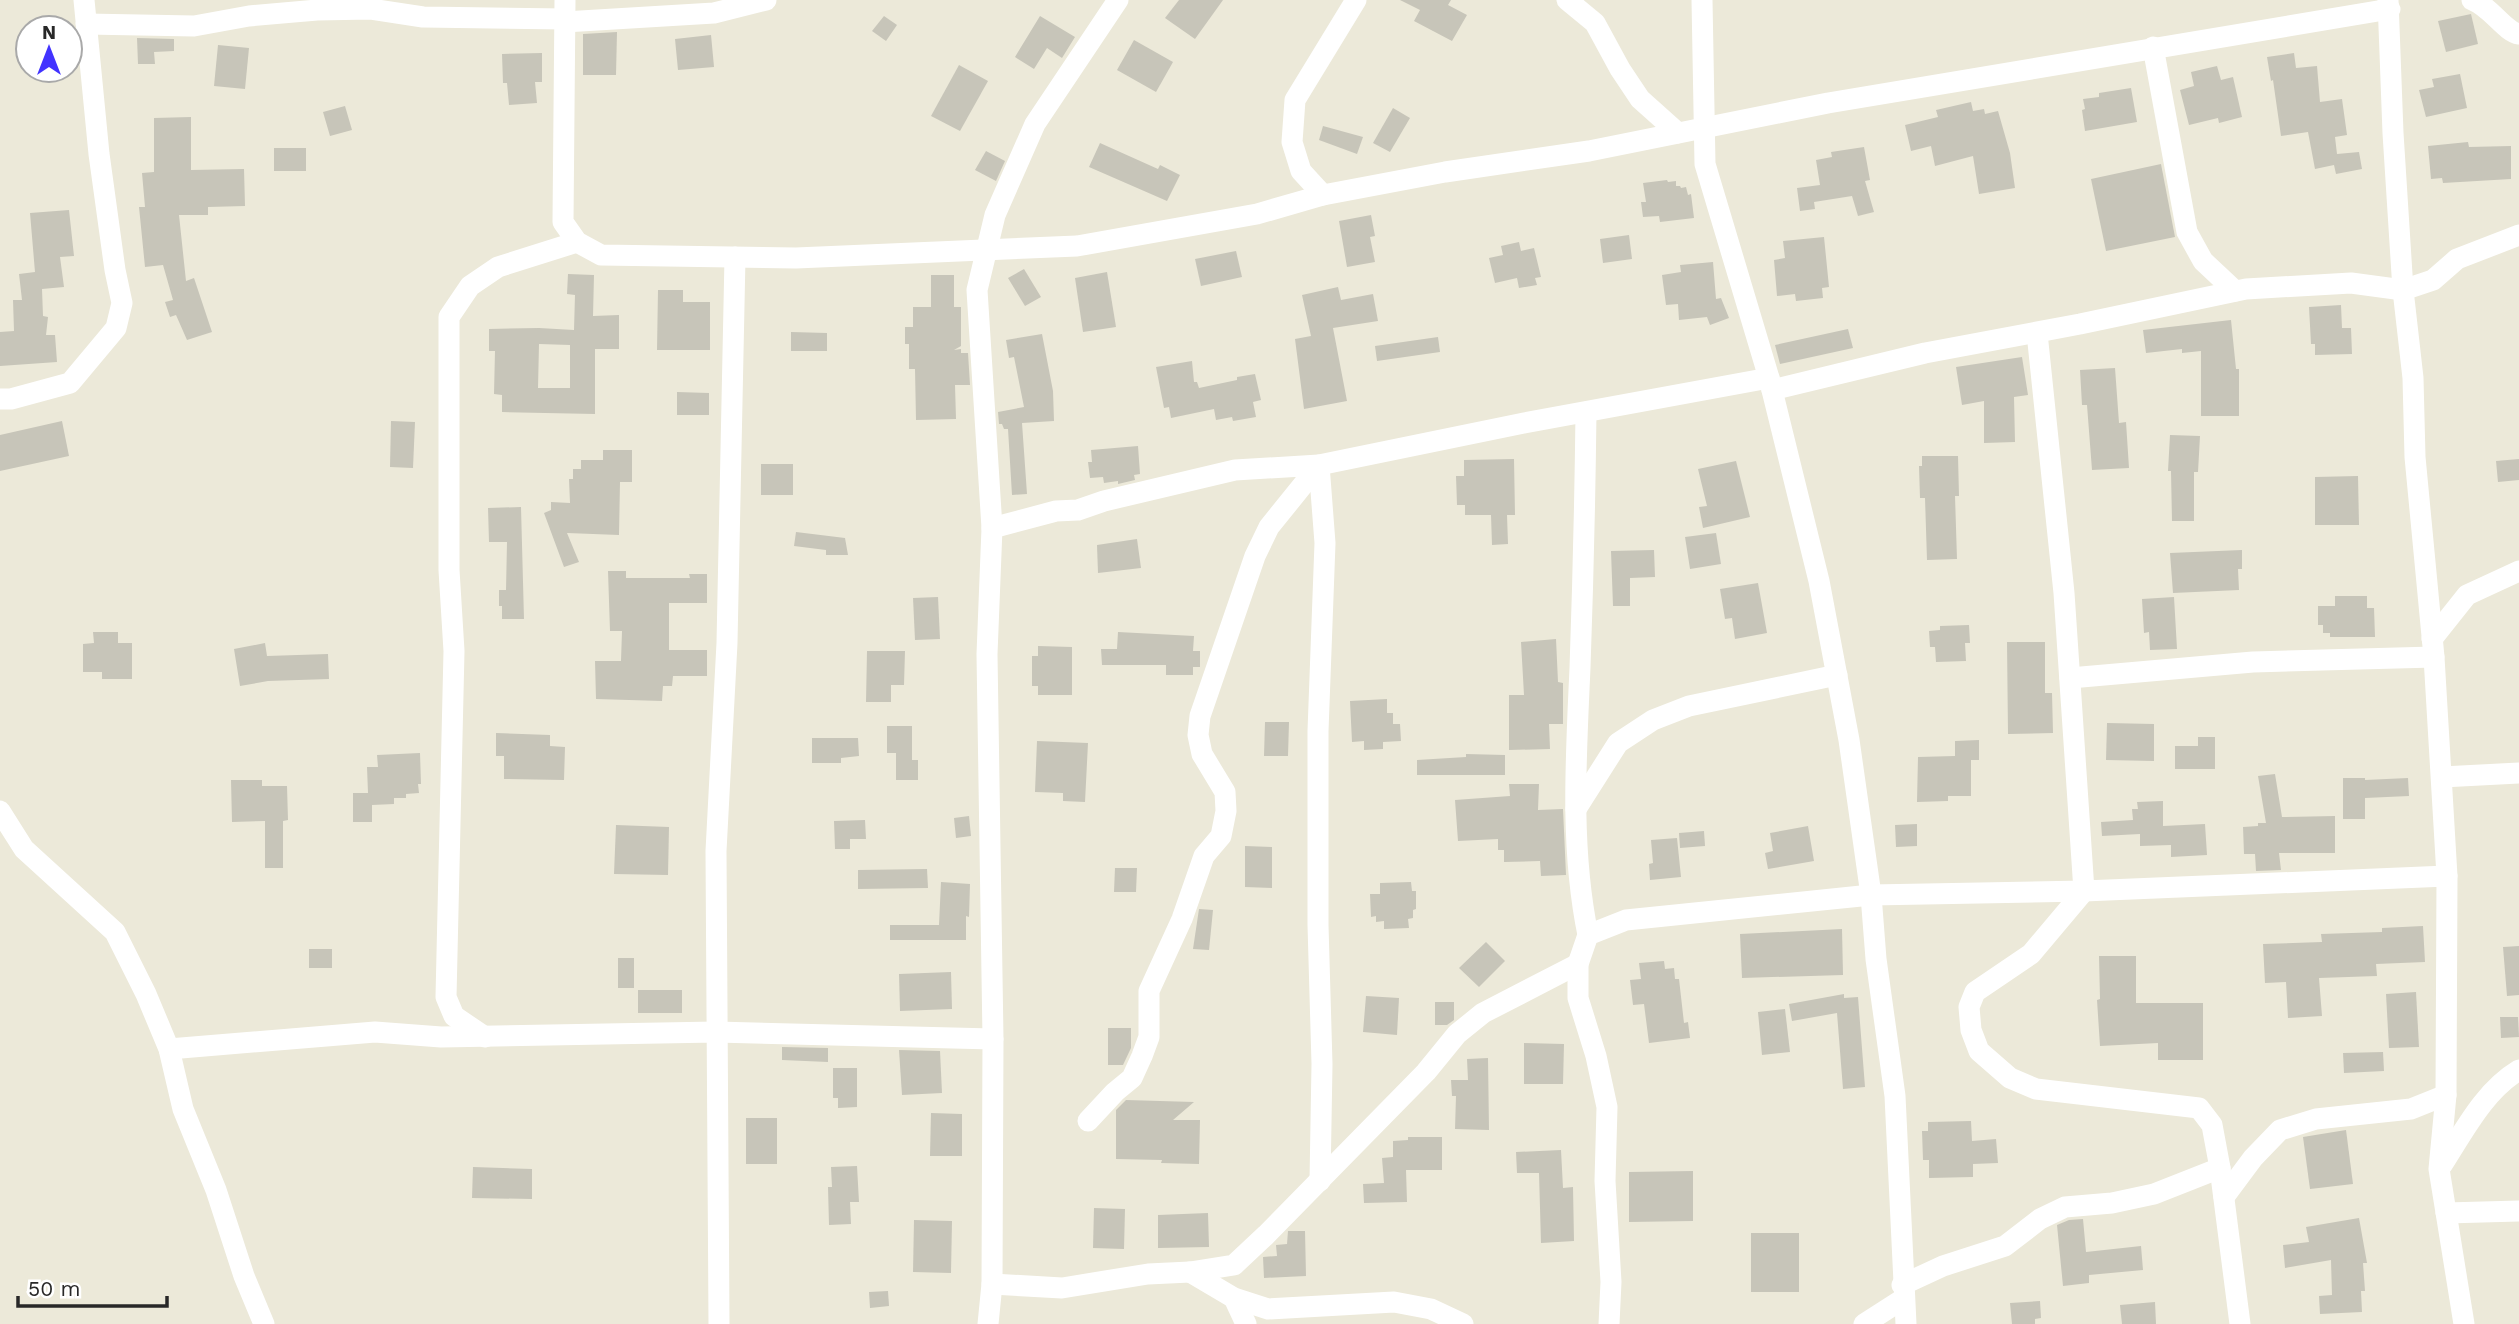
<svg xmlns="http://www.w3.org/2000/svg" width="2519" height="1324" font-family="'Work Sans',sans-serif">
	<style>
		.building { fill: #c7c5b9; fill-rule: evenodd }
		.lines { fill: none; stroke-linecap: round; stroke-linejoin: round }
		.minor { stroke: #fff; stroke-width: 21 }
	</style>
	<rect width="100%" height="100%" fill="#ece9d9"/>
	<g class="building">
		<path d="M1179,0H1223L1195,39L1165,18Z"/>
		<path d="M1400,0H1451L1448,5L1467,15L1452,41L1414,21L1420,10Z"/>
		<path d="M2471,14L2478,44L2446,52L2438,21Z"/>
		<path d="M884,16L897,25L886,41L872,31Z"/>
		<path d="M1040,16L1075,37L1062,58L1047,48L1034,69L1015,57Z"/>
		<path d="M617,32L616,75H583V34Z"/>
		<path d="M711,35L714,67L678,70L675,39Z"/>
		<path d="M137,38L174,39V51L154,52L155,64H138Z"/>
		<path d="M1134,40L1173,62L1156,92L1117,70Z"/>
		<path d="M218,45L249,48L245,89L214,86Z"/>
		<path d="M542,53V82H535L537,103L509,105L507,83H503L502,54Z"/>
		<path d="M2294,53L2296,68L2317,66L2320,102L2342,99L2347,135L2335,137L2337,154L2359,152L2362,169L2336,174L2334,165L2315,169L2308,132L2281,136L2273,80L2271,81L2267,57Z"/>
		<path d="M959,65L988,81L960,131L931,116Z"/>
		<path d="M2217,66L2221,80L2233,77L2242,117L2219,123L2218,118L2189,125L2180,90L2194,86L2191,72Z"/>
		<path d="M2460,74L2467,108L2426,117L2419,90L2434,87L2432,79Z"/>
		<path d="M2131,88L2137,122L2085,131L2082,110L2085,109L2083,99L2099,97V93Z"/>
		<path d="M1971,102L1973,111L1984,109L1985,114L1998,111L2010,153L2015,188L1979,194L1973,156L1935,166L1931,146L1911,151L1905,125L1938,117L1936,110Z"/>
		<path d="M345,106L352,130L330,136L323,112Z"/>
		<path d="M1393,108L1410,118L1390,152L1373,143Z"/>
		<path d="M191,117V170L244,169L245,206L208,207V215H179L186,281L194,278L212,332L187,340L176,315L170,317L165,302L173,300L163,265L145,267L139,207H145L142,173L154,172V118Z"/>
		<path d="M1323,126L1363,137L1357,154L1319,140Z"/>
		<path d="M2468,142L2469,147L2511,146V179L2443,183L2442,178L2431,179L2428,146Z"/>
		<path d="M1100,143L1158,169L1160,165L1180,175L1167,201L1089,167Z"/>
		<path d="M1864,147L1870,180L1865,181L1874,212L1858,216L1852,196L1814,202L1815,209L1800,211L1797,188L1820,185L1816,160L1832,157L1831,152Z"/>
		<rect x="274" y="148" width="32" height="23"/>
		<path d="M986,151L1005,161L996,181L975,170Z"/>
		<path d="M2161,164L2175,237L2106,251L2091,179Z"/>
		<path d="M1667,180L1668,182L1676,181V186H1680L1681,188L1686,187L1688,195L1691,194L1694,218L1660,222L1659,216L1643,217L1641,202H1646L1643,183Z"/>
		<path d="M69,210L74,256L60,257L64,287L42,289L43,316L48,317L46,335H55L57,362L0,366V332L14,331L13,300H22L19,274L35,272L30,213Z"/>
		<path d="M1371,215L1375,236L1370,237L1375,262L1347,267L1339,221Z"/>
		<path d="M1629,235L1632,259L1603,263L1600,239Z"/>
		<path d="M1824,237L1829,287L1822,288L1823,298L1796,301L1795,294L1777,296L1774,260L1785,258L1783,241Z"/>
		<path d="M1519,242L1521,251L1534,248L1541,277L1535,278L1537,285L1519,288L1517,278L1495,283L1489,258L1503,255L1501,246Z"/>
		<path d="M1236,251L1242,277L1201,286L1195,259Z"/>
		<path d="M1713,262L1716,299L1721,298L1729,318L1710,325L1707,317L1679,320L1678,304L1666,305L1662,275L1681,272L1680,265Z"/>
		<path d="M1024,269L1041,297L1025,306L1008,278Z"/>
		<path d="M1107,272L1116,327L1083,332L1075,278Z"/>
		<path d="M568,274L594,275L593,316L619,315V349H595V414L502,412V395L494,394L495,351H489V329L539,328L574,330L575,295L567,294ZM539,344L570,345V388H538Z"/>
		<path d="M931,275H954V307H961V346L954,350L961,349V353H968L970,385H955L956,419L916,420L915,369H909V344H905V327H913V307H931Z"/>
		<path d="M1338,287L1341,300L1373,294L1378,321L1333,328L1347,401L1304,409L1295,339L1311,336L1302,295Z"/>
		<path d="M658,290H683V302H710V350H657Z"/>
		<path d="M2341,305L2342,328H2351L2352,354L2315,355V344H2311L2309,307Z"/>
		<path d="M2231,320L2236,369H2239V416H2201V351L2182,353V349L2146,353L2143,330Z"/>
		<path d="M1848,329L1853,348L1780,364L1775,345Z"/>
		<path d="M791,332L827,333V351H791Z"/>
		<path d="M1042,334L1053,391L1054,421L1022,423L1027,494L1012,495L1008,429H1004L1002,424H999L998,412L1024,407L1014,357L1009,358L1006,340Z"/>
		<path d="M1438,337L1440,352L1377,361L1375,346Z"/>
		<path d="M2022,357L2028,395L2014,397L2015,442L1984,443V401L1962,405L1956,367Z"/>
		<path d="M1192,361L1194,382H1197L1199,388L1237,380V377L1255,374L1261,400L1253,402L1256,417L1233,421L1232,417L1216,420L1214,409L1171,418L1169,407L1164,408L1156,367Z"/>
		<path d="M2115,368L2119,423L2126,422L2129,468L2092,470L2087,405H2082L2080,370Z"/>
		<path d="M677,392L709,393V415H677Z"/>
		<path d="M62,421L69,456L0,471V435Z"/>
		<path d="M391,421L415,422L413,468L390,467Z"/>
		<path d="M2170,435L2200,436L2198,472H2194V521H2172L2171,471H2168Z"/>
		<path d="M1138,446L1140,474L1134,475L1135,480L1118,484V481L1104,483L1103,477L1090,478L1088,462H1092L1091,450Z"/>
		<path d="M603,450H632V482H620L619,535L567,533L579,562L564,567L544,513L551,510V502L570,503L569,479H573V469H581V460H603Z"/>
		<path d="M1922,456H1958L1959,496H1955L1957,559L1927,560L1925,498H1920L1919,466H1922Z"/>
		<path d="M1514,459L1515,515H1507L1508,544L1492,545L1491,515H1465V505H1457L1456,476H1464V460Z"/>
		<path d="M2519,459V480L2498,482L2496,461Z"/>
		<path d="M1736,461L1750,517L1703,528L1699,507L1707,506L1698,469Z"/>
		<rect x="761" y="464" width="32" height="31"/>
		<path d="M2358,476L2359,525H2315V477Z"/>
		<path d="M521,507L524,619H502V606H499V590H506L507,542H489L488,508Z"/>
		<path d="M796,532L845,538L848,555H826V550L794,546Z"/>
		<path d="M1716,533L1721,564L1690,569L1685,537Z"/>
		<path d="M1137,539L1141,568L1098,573L1097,545Z"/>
		<path d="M1654,550L1655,577L1630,578V606H1613L1611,551Z"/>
		<path d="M2242,550V569H2238L2239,590L2173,593L2170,553Z"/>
		<path d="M608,571H626V578H690L689,574H707V603H669V650H707V676H673L672,686H663L662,701L596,699L595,661H621L622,631H610Z"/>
		<path d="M1758,583L1767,633L1735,639L1732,618L1725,619L1720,589Z"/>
		<path d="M2335,596H2367V608H2374L2375,637H2330V633H2323V625H2318V606H2335Z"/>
		<path d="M938,597L940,639L915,640L913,598Z"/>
		<path d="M2174,597L2177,649L2150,650L2149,632L2144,633L2142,599Z"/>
		<path d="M1969,625L1970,643H1965L1966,661L1936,662L1935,647H1930L1929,631L1940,630V626Z"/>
		<path d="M93,632H118V643H132V679H102V672H83V644L94,643Z"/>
		<path d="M1118,632L1194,636L1193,651H1200V667H1193V675H1166V665H1102L1101,649H1117Z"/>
		<path d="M1556,639L1558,682L1563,683V724H1549L1550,749L1509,750V695H1524L1521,642Z"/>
		<path d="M2007,642H2045V693H2052L2053,733L2008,734Z"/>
		<path d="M265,643L267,656L328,654L329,679L268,681L240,686L234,649Z"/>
		<path d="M1038,646L1072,647V695H1038V686H1032V656H1038Z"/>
		<path d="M867,651H905L904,685H891V702H866Z"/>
		<path d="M1387,699V713H1393V724H1400L1401,741L1383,742V749L1364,750V741L1352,742L1350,701Z"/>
		<path d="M1265,722H1289L1288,756H1264Z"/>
		<path d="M2107,723L2154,724V761L2106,760Z"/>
		<path d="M887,726H912V760H918V780H896V753H887Z"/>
		<path d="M496,733L550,735V746L565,747L564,780L504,779V756H496Z"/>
		<path d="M2198,737H2215V769H2175V746H2198Z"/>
		<path d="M812,738H858L859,756L841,758V763H812Z"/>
		<path d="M1979,740V760H1971V796H1948V801L1917,802L1918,757L1955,756V741Z"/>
		<path d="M1037,741L1088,743L1085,802L1063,801V793L1035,792Z"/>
		<path d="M420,753L421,784H418L419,793L406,794V798H394V804L372,805V822H353V793H368L367,767H378L377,755Z"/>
		<path d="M1466,754L1505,755V775H1417V760L1466,757Z"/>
		<path d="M2275,774L2282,817L2335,816V853H2279L2281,870L2256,871L2255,854H2244L2243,827L2258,826V823H2266L2258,776Z"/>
		<path d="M2343,778H2365V780L2408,778L2409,796L2365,798V819H2343Z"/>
		<path d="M231,780H262V786H287L288,820L283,821V868H265V821L232,822Z"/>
		<path d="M1509,784H1539L1538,810L1563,809L1566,875L1541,876L1540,861L1504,862V850H1498V839L1458,841L1455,800L1510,796Z"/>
		<path d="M2163,801V826L2205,824L2207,855L2171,857V845L2140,846V834L2102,836L2101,822L2133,820L2132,809H2138L2137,802Z"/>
		<path d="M969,816L971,836L956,838L954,818Z"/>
		<path d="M865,820L866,839H850V849H835L834,821Z"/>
		<path d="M1917,824V846L1896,847L1895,825Z"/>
		<path d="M616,825L669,827L668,875L614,874Z"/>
		<path d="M1808,826L1814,861L1768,869L1765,853L1773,851L1770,833Z"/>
		<path d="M1704,831L1705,846L1680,848L1679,833Z"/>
		<path d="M1677,838L1681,877L1650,880L1649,864L1653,863L1651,840Z"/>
		<path d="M1245,846L1272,847V888L1245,887Z"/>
		<path d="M1115,868H1137L1136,892H1114Z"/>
		<path d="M927,869L928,888L858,889V870Z"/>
		<path d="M941,882L970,884L969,917L966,916V940H890V925H939Z"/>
		<path d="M1411,882L1412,891H1416V909L1413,910V918L1408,919L1409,928L1384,929V921L1376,922V916L1371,917L1370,894H1380V883Z"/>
		<path d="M1199,909L1213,910L1209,950L1193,949Z"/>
		<path d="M2423,926L2425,962L2376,964L2377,976L2319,978L2322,1016L2288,1018L2286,982L2265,983L2263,944L2322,942L2321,934L2382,932V928Z"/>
		<path d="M1842,929L1843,975L1742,978L1740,934Z"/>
		<path d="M1486,942L1505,961L1479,987L1459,968Z"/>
		<path d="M2519,946V995L2507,996L2503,947Z"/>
		<rect x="309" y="949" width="23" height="19"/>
		<path d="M2099,956H2136V1003H2203V1060H2158V1043L2100,1046L2097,1000L2100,999Z"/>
		<rect x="618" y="958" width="16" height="30"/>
		<path d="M1664,961L1665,969L1674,968L1675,979H1679L1684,1023L1688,1022L1690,1038L1649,1043L1644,1004L1633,1005L1630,980L1641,979L1639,963Z"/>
		<path d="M951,972L952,1009L900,1011L899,974Z"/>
		<rect x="638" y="990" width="44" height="23"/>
		<path d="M2416,992L2419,1047L2389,1048L2386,994Z"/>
		<path d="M1844,994V998L1858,997L1865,1087L1843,1089L1837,1013L1792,1021L1789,1004Z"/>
		<path d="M1366,996L1399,998L1397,1035L1363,1032Z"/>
		<path d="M1435,1002H1454V1020L1447,1025H1435Z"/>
		<path d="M1785,1009L1790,1052L1762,1055L1758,1012Z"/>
		<path d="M2500,1017H2518L2519,1037L2501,1038Z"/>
		<path d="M1108,1028H1131V1048L1123,1065H1108Z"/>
		<path d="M1524,1043L1564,1044L1563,1084H1524Z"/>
		<path d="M782,1047L828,1048V1062L782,1060Z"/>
		<path d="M899,1050L940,1051L942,1093L902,1095Z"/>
		<path d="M2383,1052L2384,1071L2344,1073L2343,1053Z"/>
		<path d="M1488,1058L1489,1130L1455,1129L1456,1096H1452L1451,1080H1468L1467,1059Z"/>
		<path d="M833,1068H857V1107L838,1108V1098H833Z"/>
		<path d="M1126,1100L1194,1102L1173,1120H1200L1199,1164L1161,1163L1162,1160L1116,1159V1110Z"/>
		<path d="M931,1113L962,1114V1156H930Z"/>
		<rect x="746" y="1118" width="31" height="46"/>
		<path d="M1971,1121L1972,1141L1996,1139L1998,1163L1973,1164V1177L1929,1178V1160H1923L1922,1131H1928V1122Z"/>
		<path d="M2346,1130L2353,1184L2310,1189L2303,1137Z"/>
		<path d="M1408,1137H1442V1170H1406L1407,1202L1364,1203L1363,1184L1384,1183L1382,1158L1393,1157V1141L1408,1140Z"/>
		<path d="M1561,1150L1563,1188L1573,1187L1574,1241L1541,1243L1539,1173H1517L1516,1152Z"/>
		<path d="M857,1166L859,1202H850L851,1224L829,1225L828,1187H832L831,1167Z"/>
		<path d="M473,1167L532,1169V1199L472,1198Z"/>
		<path d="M1693,1171V1221L1629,1222V1172Z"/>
		<path d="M1094,1208L1125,1209L1124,1249L1093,1248Z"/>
		<path d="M1208,1213L1209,1247L1158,1248V1215Z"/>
		<path d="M2359,1218L2367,1263H2363L2365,1291H2361L2362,1312L2320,1314L2319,1296L2332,1295L2331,1260L2285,1268L2283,1245L2309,1242L2306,1227Z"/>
		<path d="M2083,1219L2086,1252L2141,1246L2143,1270L2089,1275V1283L2063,1286L2057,1225L2069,1220Z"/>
		<path d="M914,1220L952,1221L951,1273L913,1272Z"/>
		<path d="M1288,1231H1305L1306,1276L1264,1278L1263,1257L1277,1256L1276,1245L1287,1244Z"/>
		<rect x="1751" y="1233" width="48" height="59"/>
		<path d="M888,1291L889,1306L870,1308L869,1292Z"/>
		<path d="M2040,1301L2041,1318L2035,1319V1324H2012L2010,1303Z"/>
		<path d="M2155,1302L2156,1324H2122L2120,1305Z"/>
	</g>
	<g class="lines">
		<g class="minor">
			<path d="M565,0L563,222L577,242L601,255L796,258L1077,246L1257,214L1323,195L1445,172L1589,151L1828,103L2390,9"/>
			<path d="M1567,0L1595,23L1620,69L1640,99L1678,133"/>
			<path d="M1702,0L1705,164L1769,378L1819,581L1849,740L1871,895L1876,959L1895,1096L1906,1324"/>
			<path d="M2388,0L2393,133L2403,290L2413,378L2415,457L2434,657L2447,876L2446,1095L2439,1169L2464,1324"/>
			<path d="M2472,0C2491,7 2505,32 2519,34"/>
			<path d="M564,22L714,13L766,0"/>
			<path d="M86,24L194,26L249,16L317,10L371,9L423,17L565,19"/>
			<path d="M2153,47L2187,232L2203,261L2235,291"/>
			<path d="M1323,195L1301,171L1292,142L1295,100L1356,0"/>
			<path d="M2037,333L2064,593L2084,891L2031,954L1975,992L1969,1007L1971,1030L1979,1051L2010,1078L2036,1089L2199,1108L2212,1125L2220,1168L2240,1324"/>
			<path d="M1772,390L1925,353L2080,324L2246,289L2351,283L2403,290L2433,280L2457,259L2519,235"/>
			<path d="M0,399H11L70,383L116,328L122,303L115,270L99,154L84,0"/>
			<path d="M1586,412C1585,498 1583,583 1580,668C1576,757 1570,847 1588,935"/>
			<path d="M992,528L1056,511L1078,510L1104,501L1235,470L1319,465L1325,543L1318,731V925L1322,1064L1320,1181"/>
			<path d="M2432,639L2467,595L2519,571"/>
			<path d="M2070,678L2253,662L2434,657"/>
			<path d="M2442,777L2519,773"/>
			<path d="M1576,809L1618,743L1653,720L1689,706L1837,675"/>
			<path d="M0,811L24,849L115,932L146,994L169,1049L183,1109L216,1190L244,1276L264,1324"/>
			<path d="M485,1037L454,1016L446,997L454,651L449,570V317L470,286L498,267L577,242"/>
			<path d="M169,1049L375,1032L441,1037L716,1032L993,1039"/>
			<path d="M1088,1121L1115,1092L1132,1078L1142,1056L1149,1037V991L1182,919L1204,856L1221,836L1226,811L1225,792L1202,754L1198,735L1200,716L1255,556L1269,527L1319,465L1524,423L1769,378"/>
			<path d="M2442,1165C2464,1131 2484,1091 2519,1070"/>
			<path d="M2224,1197L2253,1158L2280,1130L2316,1119L2411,1109L2446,1095"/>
			<path d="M2446,1213L2519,1211"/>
			<path d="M1190,1272L1234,1298L1268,1309L1394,1302L1431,1309L1463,1324"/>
			<path d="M992,1284L1062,1288L1148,1274L1190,1272L1234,1265L1266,1235L1426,1072L1457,1034L1483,1013L1578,964"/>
			<path d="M1902,1285L1943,1266L2005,1246L2040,1219L2065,1207L2112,1203L2154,1194L2220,1168"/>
			<path d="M1234,1298L1246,1324"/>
			<path d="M719,1324L716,851L727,643L735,257"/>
			<path d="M988,1324L992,1284L993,1039L987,654L992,528L977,290L995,215L1035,124L1118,0"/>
			<path d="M1609,1324L1611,1282L1605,1181L1607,1107L1596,1056L1578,998V964L1588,935L1626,920L1871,895L2084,891L2447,876"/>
			<path d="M1864,1324L1903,1299"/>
		</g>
	</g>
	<g transform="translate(49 49)"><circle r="33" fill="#ffffff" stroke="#a9a9a9" stroke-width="2"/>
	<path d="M0-5L12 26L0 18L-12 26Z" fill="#4233ff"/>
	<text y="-10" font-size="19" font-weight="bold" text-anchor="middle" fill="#282828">N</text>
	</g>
	<path d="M18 1296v10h149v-10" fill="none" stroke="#282828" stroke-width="3.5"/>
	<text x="28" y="1296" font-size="21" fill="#282828" stroke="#ffffff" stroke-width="5" paint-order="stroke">50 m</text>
</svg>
